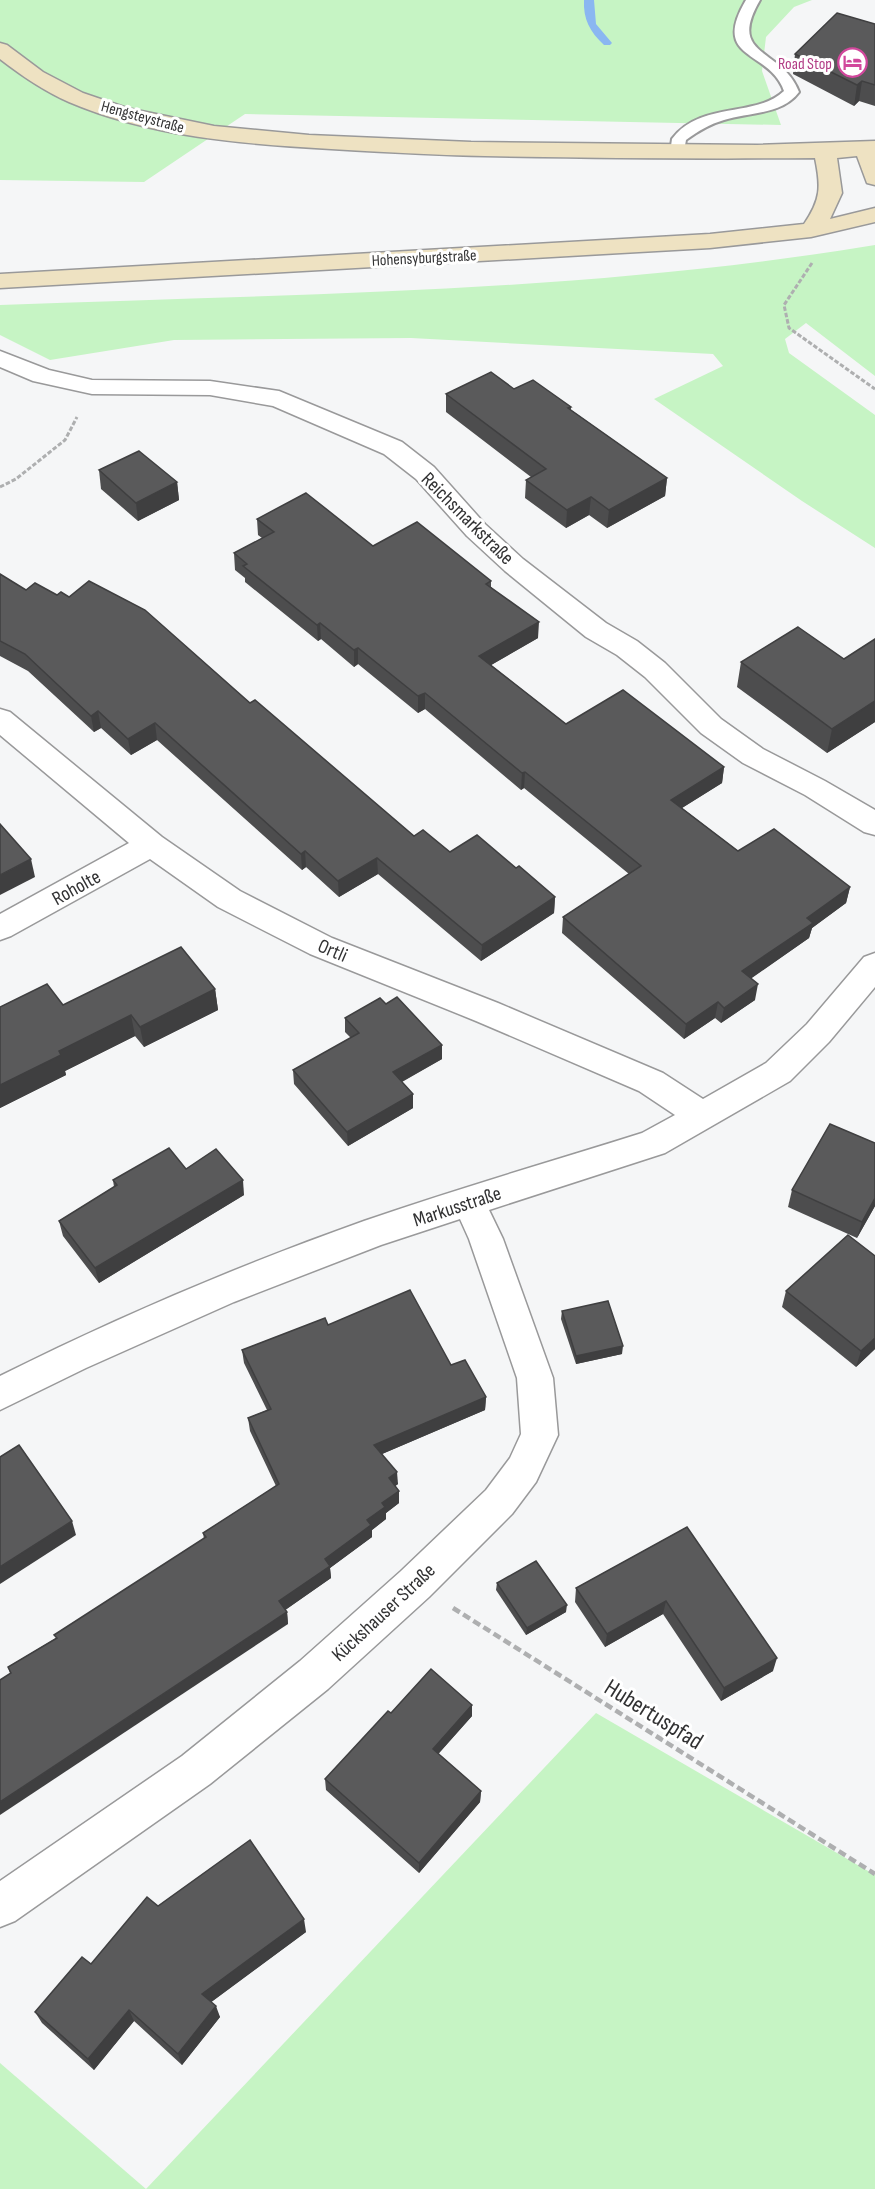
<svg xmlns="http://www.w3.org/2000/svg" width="875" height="2189" font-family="'Sofia Sans Condensed',sans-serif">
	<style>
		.green { fill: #c6f4c4 }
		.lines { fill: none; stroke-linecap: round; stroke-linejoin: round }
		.stream { fill: #8ab7f1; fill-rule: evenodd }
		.lane-casing { stroke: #99999a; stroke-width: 4 }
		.street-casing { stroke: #99999a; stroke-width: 3 }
		.secondary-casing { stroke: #99999a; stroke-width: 3 }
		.path-far1 { stroke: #aeafb0; stroke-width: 3; stroke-dasharray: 4.5 2; stroke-linecap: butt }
		.path { stroke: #aeafb0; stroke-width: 4.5; stroke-dasharray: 8 4; stroke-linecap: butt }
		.lane { fill: #fff; fill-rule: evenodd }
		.street { fill: #fff; fill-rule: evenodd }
		.secondary { fill: #eee2c2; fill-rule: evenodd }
		.wall { fill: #4d4d4e }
		.shaded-wall { fill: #3f3f40 }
		.building { fill: #5a5a5b; stroke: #3f3f40; stroke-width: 1.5 }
		.labels { text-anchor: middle; stroke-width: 6; stroke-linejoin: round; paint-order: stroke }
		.far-hotel-label { font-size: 16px; fill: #b23c85; stroke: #fff; text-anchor: end }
		.far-street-label { font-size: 16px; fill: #323233; stroke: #fff }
		.street-label { font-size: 20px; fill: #323233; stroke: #fff }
		.near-street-label { font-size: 24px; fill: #323233; stroke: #fff }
	</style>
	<rect width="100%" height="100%" fill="#f5f6f7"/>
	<g class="green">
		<path d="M0,0H812L794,7L766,37L762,71L781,125L245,114L144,182L0,180Z"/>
		<path d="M875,245V376L806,323L785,339L789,353L875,415V548L802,501L654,399L723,366L713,354L411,338L174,340L50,360L0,335V305C292,294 586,293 875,245Z"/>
		<path d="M596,1713L875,1875V2189H146Z"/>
		<path d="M0,2063L146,2189H0Z"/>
	</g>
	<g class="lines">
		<path class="stream" d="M584,0H594L596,24L612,43L610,45H604C590,32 583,19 584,0Z"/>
		<defs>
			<path id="lane" d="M746,0H760C726,58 782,47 799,92C782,115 749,112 724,120C710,124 698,131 686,140L683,156H673L670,153L672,139C700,101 756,118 784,91C769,49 710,61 746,0Z"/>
			<g id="street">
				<path d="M0,351L49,370L92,380L210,381L279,391L402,442L434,467L485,524L523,559L606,623L637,641L665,663L721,719L763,749L825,781L875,810V835L864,832L805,795L743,763L701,733L645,677L617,655L586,637L505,571L467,536L416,479L384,454L273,406L210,395L92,394L33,381L0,367Z"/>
				<path d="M0,709L10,712L162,837L240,891L332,938L498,1003L663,1073L703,1099L766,1063L807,1024L864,957L875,953V987L829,1042L790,1081L665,1153L489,1210L503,1239L553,1378L558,1435L536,1482L512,1514L429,1597L328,1689L210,1784L15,1921L0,1927V1881L182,1756L300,1661L401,1571L486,1490L510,1458L521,1434L517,1378L469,1239L460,1219L381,1245L234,1302L86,1368L0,1410V1376C118,1317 240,1265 364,1221C456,1189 550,1162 642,1133L675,1115L639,1091L476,1021L310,954L218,907L150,859L11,936L0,940V914L129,843L0,735Z"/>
			</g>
			<path id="secondary" d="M0,43L7,45L43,72L83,93L127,108L214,126L309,135L471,142L757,145L875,141V185L867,183L857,156L837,158L842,193L830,219L875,208V222L811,237L710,248L0,288V274L710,234L804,224C821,199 821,187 815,158C705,159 595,158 485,156C433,155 382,152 331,149C243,144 151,137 69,102C44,91 22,76 0,59Z"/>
		</defs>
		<use href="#lane" class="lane-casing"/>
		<use href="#street" class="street-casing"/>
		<use href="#secondary" class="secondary-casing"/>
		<g class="path-far1">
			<path d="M812,263L784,305L789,328L875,389"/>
			<path d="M0,487L16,479L65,440L77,417"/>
		</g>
		<path class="path" d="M453,1608L875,1874"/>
		<use href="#lane" class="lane"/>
		<use href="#street" class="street"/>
		<use href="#secondary" class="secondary"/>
	</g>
	<g class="wall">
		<path d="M875,24V106L859,101L854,106L793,74L795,54Z"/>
		<path d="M514,389L571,407V410L667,478L665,496L607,528L589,515L566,528L525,498L526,480L531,477L446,412V394Z"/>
		<path d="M99,470L177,482L179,500L138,521L101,489Z"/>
		<path d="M257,519L373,546L491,581V587L538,638L491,665L566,724L724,767L722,783L682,808L738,851L850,887L846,903L812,928L809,938L751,978L755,1000L721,1023L715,1018L684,1039L562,933L563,917L629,874L524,788L521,790L425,709L418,713L358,664L354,667L321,639L318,641L245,582V578L235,570L234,553L262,538L258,535Z"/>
		<path d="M0,574L26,590L250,703L414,836L450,852L516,868L555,897L554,913L481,961L378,874L339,897L306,867L302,870L157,740L131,755L101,728L94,732L28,671L0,656Z"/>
		<path d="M875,639V722L827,753L737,687L741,662L844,659Z"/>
		<path d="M215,989L218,1010L144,1047L135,1036L65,1071L66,1075L0,1108V1007L63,1005Z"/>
		<path d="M386,1004L442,1045V1059L402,1082L413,1094V1108L348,1146L294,1084L293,1070L351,1038L345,1032V1018Z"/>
		<path d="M186,1169L244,1195L99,1283L63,1236L59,1221L114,1187L113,1180Z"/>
		<path d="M792,1190L875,1206L857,1238L788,1207Z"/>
		<path d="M786,1291L875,1349L856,1367L782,1307Z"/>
		<path d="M562,1311L622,1354L576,1364L561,1319Z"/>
		<path d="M328,1325L451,1365L486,1397L485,1410L382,1454L398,1484L395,1486L399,1491V1503L386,1513V1519L372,1530V1537L330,1568L331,1578L285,1610L287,1612L288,1624L10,1673L8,1667L56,1638L54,1635L204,1539L203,1533L276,1486L250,1431L248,1418L267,1410L244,1363L242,1350Z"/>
		<path d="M687,1527L773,1671L721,1701L663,1614L605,1647L575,1602L576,1588Z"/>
		<path d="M497,1583L566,1612L526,1635L496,1590Z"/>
		<path d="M472,1705V1716L438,1754L481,1791L480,1802L419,1873L326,1790L325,1779L391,1713Z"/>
		<path d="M158,1906L306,1932L211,2002L220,2017L182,2065L134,2021L94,2070L42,2023L35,2012Z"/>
	</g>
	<g class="shaded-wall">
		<path d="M862,81L859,101L854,106L857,85Z"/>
		<path d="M667,478L665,496L607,528L609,510Z"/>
		<path d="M177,482L179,500L138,521L136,503Z"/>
		<path d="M591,497L589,515L566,528L567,510Z"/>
		<path d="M539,622L538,638L479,672V656Z"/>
		<path d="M320,623L321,639L318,641L317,625Z"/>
		<path d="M358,648V664L354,667V650Z"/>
		<path d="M425,693V709L418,713V696Z"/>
		<path d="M875,701V722L827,753L832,729Z"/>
		<path d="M98,711L101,728L94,732L91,716Z"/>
		<path d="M155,723L157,740L131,755L128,739Z"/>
		<path d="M724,767L722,783L669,816L671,800Z"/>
		<path d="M525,772L524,788L521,790L522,773Z"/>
		<path d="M305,851L306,867L302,870L301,854Z"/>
		<path d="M377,858L378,874L339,897L338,881Z"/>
		<path d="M31,859L35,877L0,895V875Z"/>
		<path d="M850,887L846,903L812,928L809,938L739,987L742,971L807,918Z"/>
		<path d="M555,897L554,913L481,961L482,945Z"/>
		<path d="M758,984L755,1000L721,1023L724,1008Z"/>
		<path d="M215,989L218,1010L144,1047L140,1027Z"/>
		<path d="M718,1002L715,1018L684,1039L686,1024Z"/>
		<path d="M131,1015L135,1036L65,1071L66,1075L0,1108V1085L59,1051Z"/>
		<path d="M442,1045V1059L394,1086L393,1072Z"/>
		<path d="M413,1094V1108L348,1146L347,1132Z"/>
		<path d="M243,1180L244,1195L99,1283L95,1268Z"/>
		<path d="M875,1198V1206L857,1238L862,1222Z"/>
		<path d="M875,1338V1349L856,1367L861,1351Z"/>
		<path d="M623,1346L622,1354L576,1364V1356Z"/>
		<path d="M486,1397L485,1410L375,1457L374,1445Z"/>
		<path d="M397,1472L398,1484L389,1491V1478Z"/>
		<path d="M399,1491V1503L386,1513V1519L372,1530V1537L330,1568L331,1578L281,1613L279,1601L367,1520L382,1503Z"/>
		<path d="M72,1521L76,1535L0,1584V1567Z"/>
		<path d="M666,1601L663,1614L605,1647L607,1634Z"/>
		<path d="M567,1605L566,1612L526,1635L527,1628Z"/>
		<path d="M287,1612L288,1624L0,1815V1802Z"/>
		<path d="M777,1658L773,1671L721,1701L724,1688Z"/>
		<path d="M472,1705V1716L433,1760V1749Z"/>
		<path d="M481,1791L480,1802L419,1873V1863Z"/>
		<path d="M304,1919L306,1932L206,2006L202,1994Z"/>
		<path d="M216,2006L220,2017L182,2065L178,2054Z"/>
		<path d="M129,2010L134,2021L94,2070L88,2059Z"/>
	</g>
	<g class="building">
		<path d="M837,13L875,24V85L862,81L857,85L795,54Z"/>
		<path d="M491,372L514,389L533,380L571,407L568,408L667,478L609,510L591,497L567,510L526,480L546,469L446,394Z"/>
		<path d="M139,451L177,482L136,503L99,470Z"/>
		<path d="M306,493L373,546L417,522L491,581L486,584L539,622L479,656L566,724L623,690L724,767L671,800L738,851L774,829L850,887L807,918L813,923L742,971L758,984L724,1008L718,1002L686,1024L563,917L641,866L525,772L522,773L425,693L418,696L358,648L354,650L320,623L317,625L243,566L247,564L234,553L274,532L257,519Z"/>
		<path d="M0,574L26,590L35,583L57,595L61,592L69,597L89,581L145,610L250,703L255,700L414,836L423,830L450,852L477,835L516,868L519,866L555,897L482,945L377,858L338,881L305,851L301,854L155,723L128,739L98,711L91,716L25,654L0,641Z"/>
		<path d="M798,627L844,659L875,639V701L832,729L741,662Z"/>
		<path d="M0,824L31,859L0,875Z"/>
		<path d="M181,947L215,989L140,1027L131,1015L59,1051L61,1055L0,1085V1007L47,984L63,1005Z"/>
		<path d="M397,997L442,1045L393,1072L413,1094L347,1132L293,1070L359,1033L345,1018L380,998L386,1004Z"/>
		<path d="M830,1124L875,1143V1198L862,1222L792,1190Z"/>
		<path d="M169,1148L186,1169L216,1149L243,1180L95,1268L59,1221L117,1185L113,1180Z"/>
		<path d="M848,1235L875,1256V1338L861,1351L786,1291Z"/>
		<path d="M410,1290L451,1365L465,1360L486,1397L374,1445L397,1472L389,1478L399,1491L382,1503L385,1507L367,1520L371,1525L325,1559L330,1566L279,1601L287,1612L0,1802V1680L11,1673L8,1667L57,1638L54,1635L206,1537L203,1533L279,1484L248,1418L271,1409L242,1350L325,1318L328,1325Z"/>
		<path d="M608,1301L623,1346L576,1356L562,1311Z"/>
		<path d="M19,1445L72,1521L0,1567V1457Z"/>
		<path d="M687,1527L777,1658L724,1688L666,1601L607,1634L576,1588Z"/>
		<path d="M536,1561L567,1605L527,1628L497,1583Z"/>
		<path d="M431,1669L472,1705L433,1749L481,1791L419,1863L325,1779L388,1711L391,1713Z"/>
		<path d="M250,1840L304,1919L202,1994L216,2006L178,2054L129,2010L88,2059L35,2012L82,1957L91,1964L147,1897L158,1906Z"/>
	</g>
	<defs>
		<symbol id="hotel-ring" viewBox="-11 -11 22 22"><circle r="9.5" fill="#fff" stroke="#d1479c" stroke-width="1.5"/><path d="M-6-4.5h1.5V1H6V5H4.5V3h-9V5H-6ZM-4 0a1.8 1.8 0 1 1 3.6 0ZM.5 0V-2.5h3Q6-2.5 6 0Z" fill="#d1479c"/></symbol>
	</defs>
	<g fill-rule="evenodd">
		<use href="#hotel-ring" x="836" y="46" width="33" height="33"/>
	</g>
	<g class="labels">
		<g class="far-hotel-label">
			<text x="832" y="69">Road Stop</text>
		</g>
		<g class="far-street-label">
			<text transform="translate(143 116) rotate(15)" y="6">Hengsteystraße</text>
			<text transform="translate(424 257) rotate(-3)" y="6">Hohensyburgstraße</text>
		</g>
		<g class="street-label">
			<text transform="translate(468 518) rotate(45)" y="7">Reichsmarkstraße</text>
			<text transform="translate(76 887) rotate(-29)" y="7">Roholte</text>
			<text transform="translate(333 950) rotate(23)" y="7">Ortli</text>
			<text transform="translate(457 1206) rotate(-18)" y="7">Markusstraße</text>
			<text transform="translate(383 1612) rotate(-43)" y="7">Kückshauser Straße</text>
		</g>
		<g class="near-street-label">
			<text transform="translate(654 1714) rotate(32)" y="8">Hubertuspfad</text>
		</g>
	</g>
</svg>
